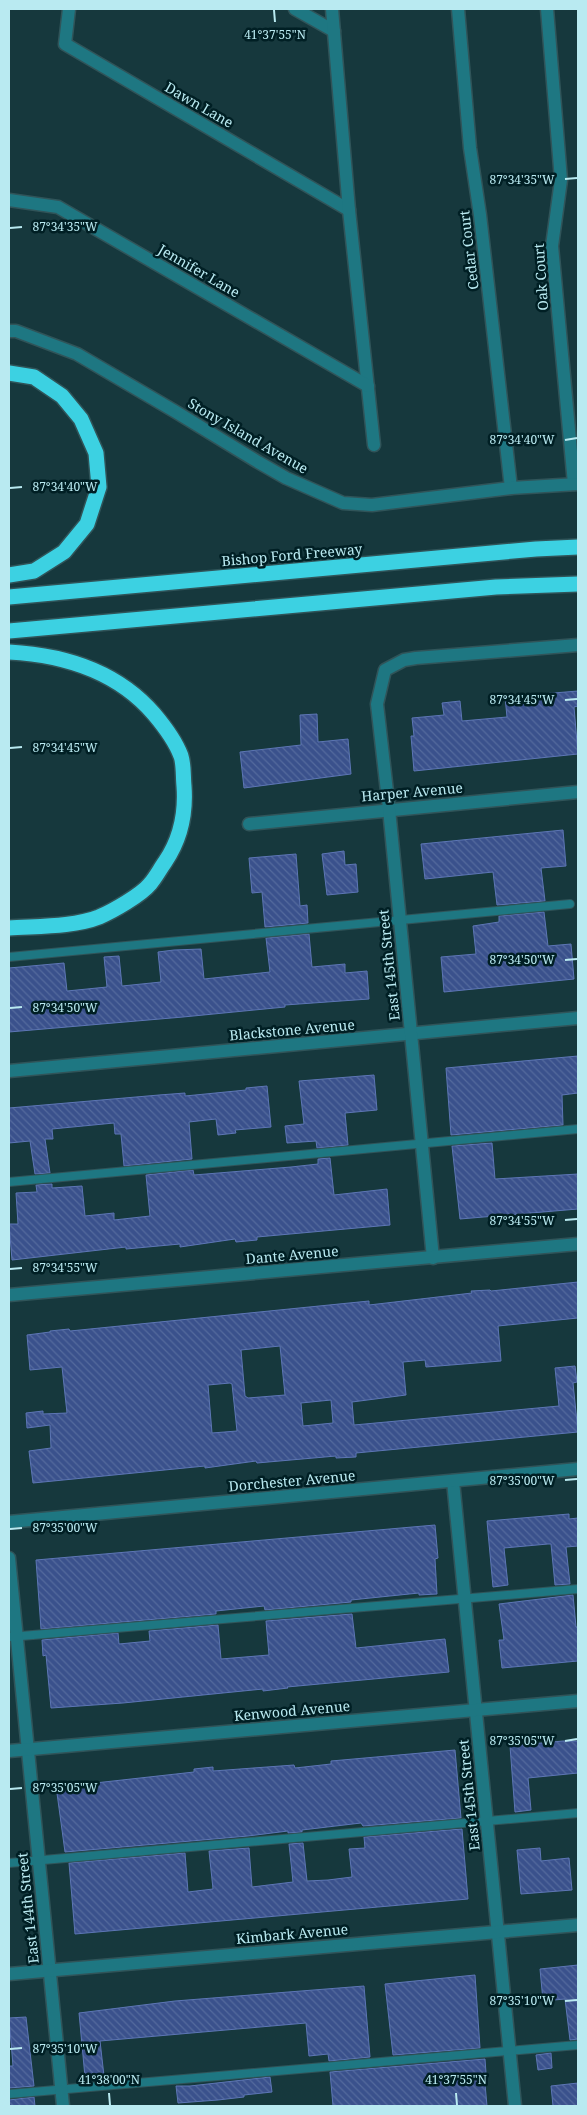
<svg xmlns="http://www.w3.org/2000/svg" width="587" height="2115" font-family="'Noto Serif',serif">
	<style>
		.building { fill: url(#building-back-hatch); stroke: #5d76b5; fill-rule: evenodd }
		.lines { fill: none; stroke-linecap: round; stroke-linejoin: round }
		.service-casing { stroke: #305459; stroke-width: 10 }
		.minor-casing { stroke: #305459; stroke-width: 15 }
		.motorway-casing { stroke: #305459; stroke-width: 18 }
		.service { stroke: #1e7782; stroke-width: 8 }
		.minor { stroke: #1e7782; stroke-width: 12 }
		.motorway { stroke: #3cd1e2; stroke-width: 15 }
		.ticks { fill: none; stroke: #b9eaf1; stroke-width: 2 }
		.labels { text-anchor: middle; stroke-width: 5; stroke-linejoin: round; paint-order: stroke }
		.street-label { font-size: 14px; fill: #b9eaf1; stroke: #001f24 }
		.ticks-label { font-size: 12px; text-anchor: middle; fill: #b9eaf1; stroke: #001f24; stroke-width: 5; stroke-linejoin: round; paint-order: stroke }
	</style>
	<defs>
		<pattern id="building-back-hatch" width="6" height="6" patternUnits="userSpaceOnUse" patternTransform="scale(1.25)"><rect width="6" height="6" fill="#3a518c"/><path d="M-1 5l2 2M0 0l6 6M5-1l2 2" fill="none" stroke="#546a9d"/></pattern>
	</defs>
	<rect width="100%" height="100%" fill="#16383d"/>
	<g class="building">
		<path d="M578,691V706L574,707L578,754L414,771L411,736H414L412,718L444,715L442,703L460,701L462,721L507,717L505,697Z"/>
		<path d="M317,714L318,742L348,739L351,774L244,788L240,752L301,745L300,715Z"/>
		<path d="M563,830L566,866L541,868L545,901L497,905L493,872L425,879L421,844Z"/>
		<path d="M344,851L345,865L356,864L358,892L327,895L322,854Z"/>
		<path d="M296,854L300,906L307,905L308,923L265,927L262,892L252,893L249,858Z"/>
		<path d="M544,912L548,946L571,944L574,979L444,992L441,957L476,954L473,926L499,922V916Z"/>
		<path d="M309,934L312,967L345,964V973L367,971L369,999L285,1005V1007L183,1017L9,1032V968L64,963L67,991L107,987L104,957L119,956L122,986L161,982L158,952L174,950L201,949L204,979L270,972L266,938Z"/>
		<path d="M578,1056V1093L562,1095L563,1125L451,1135L446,1068Z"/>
		<path d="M374,1075L377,1110L345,1113L348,1145L317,1148L316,1141L287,1143L285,1126L304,1124L299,1081Z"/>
		<path d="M267,1086L271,1127L235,1130L236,1133L218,1135L216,1119L189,1122L192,1159L124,1166L121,1134H115L114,1123L52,1129L53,1139H45L50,1173L35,1174L30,1141L9,1143V1108L159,1095L185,1093V1096L246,1090V1088Z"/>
		<path d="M492,1143L495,1179L578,1174V1209L460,1219L452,1146Z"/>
		<path d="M330,1158L334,1195L387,1189L390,1225L257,1237V1240L236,1242L235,1239L180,1247V1244L126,1249V1247L12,1260L9,1224H18L16,1193L37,1192L36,1185L52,1184V1188L82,1186L85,1216L114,1213V1220L150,1216L146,1175L193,1170L194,1175L291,1167L318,1164V1159Z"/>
		<path d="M578,1282V1318L498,1326L501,1361L426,1367L425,1360L403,1362L406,1395L352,1402L354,1425L559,1406L555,1368L575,1366L577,1382L573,1383L578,1432L356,1453V1457L336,1458V1456L257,1463L256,1461L205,1468V1466L33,1483L29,1451L51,1448L50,1425L27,1428L26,1413L43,1411V1414L67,1413L62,1367L30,1370L27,1335L50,1332V1331L69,1329L70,1331L369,1301V1305L472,1293L471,1291L490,1290L491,1291ZM280,1346L285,1395L248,1398L245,1396L241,1350ZM230,1383L232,1384L237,1431L212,1433L208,1385ZM331,1400L333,1423L303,1426L301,1403Z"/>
		<path d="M569,1514V1519L578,1518V1546L566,1547L570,1584L555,1585L551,1544H548L504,1548L508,1585L493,1587L487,1521Z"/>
		<path d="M435,1525L438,1558L435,1559L437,1594L419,1595V1593L351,1600V1602L265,1610L264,1606L216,1611V1614L41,1629L36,1560Z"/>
		<path d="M573,1595L576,1627H578V1661L502,1668L499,1640H504L499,1604Z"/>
		<path d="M352,1614L356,1648L445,1639L449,1672L287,1687L288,1688L263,1691V1689L123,1703L51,1708L46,1655L43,1656L42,1640L118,1633L119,1644L150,1641L149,1631L218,1625L221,1659L269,1655L266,1621Z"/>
		<path d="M563,1741H578V1773L528,1778L531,1810L515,1812L510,1746Z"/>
		<path d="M455,1750L461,1818L363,1826L361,1823L302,1830V1832L288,1833V1831L248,1836L65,1852L56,1786L77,1784V1785L194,1772V1769L213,1767V1771L294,1765L295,1768L331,1764V1761Z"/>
		<path d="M462,1829L468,1899L75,1934L69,1863L185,1853L188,1892L213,1889L209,1851L249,1848L252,1887L293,1882L289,1844L303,1843L307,1881L328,1880L352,1877L349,1849L365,1848L364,1837Z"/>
		<path d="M540,1848L541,1861L569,1858L572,1890L521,1894L517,1850Z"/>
		<path d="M578,1965V2039L570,2040L565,1999L543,2001L540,1969Z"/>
		<path d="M475,1975L480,2048L393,2055L385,1984Z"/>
		<path d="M364,1986L370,2057L329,2061L328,2054L309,2056L306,2023L100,2041L104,2076L85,2077L79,2013L175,2001Z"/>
		<path d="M26,2017L34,2086L9,2088V2066H13L9,2018Z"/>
		<path d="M551,2053L552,2068L538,2070L536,2055Z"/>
		<path d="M485,2059L486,2073H484L487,2106H333L330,2072Z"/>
		<path d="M270,2077L272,2092L244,2095V2097L218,2100L178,2103L176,2086H190Z"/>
		<path d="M578,2083V2106H553L551,2086Z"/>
		<path d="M34,2097L35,2106H9V2100Z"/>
	</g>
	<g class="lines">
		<defs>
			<g id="service">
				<path d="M9,957L570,904"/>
				<path d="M9,1182L578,1129"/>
				<path d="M9,1637L578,1589"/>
				<path d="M9,1863L578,1813"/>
				<path d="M9,2094L578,2045"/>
			</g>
			<g id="minor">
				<path d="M69,9L65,44L349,210"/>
				<path d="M295,9L334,31"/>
				<path d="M332,9L349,210L374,445"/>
				<path d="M458,9L470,148L480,215L511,488"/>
				<path d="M547,9L561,180L552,246L574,484"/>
				<path d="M9,200L58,207L368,386"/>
				<path d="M9,331H16L77,354L176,412L258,462L286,478L343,503L372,505L511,488L578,484"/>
				<path d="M249,824L578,792"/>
				<path d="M9,1071L578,1018"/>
				<path d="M433,1258L389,809L377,704L385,670L404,660L416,658L578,645"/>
				<path d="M9,1295L578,1244"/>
				<path d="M453,1481L515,2106"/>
				<path d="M9,1522L578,1469"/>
				<path d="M9,1558L63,2106"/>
				<path d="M9,1751L578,1701"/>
				<path d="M9,1974L578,1925"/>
			</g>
			<g id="motorway">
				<path d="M9,373L34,377L62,396L81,419L96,453L99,487L87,524L64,552L34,571L9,575"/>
				<path d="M9,597L536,549L578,547"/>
				<path d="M9,631L496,587L578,584"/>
				<path d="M9,652C65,655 117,671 154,714C165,727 175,740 181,756C184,765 183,777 184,786C186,813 180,840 165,862C160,869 156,877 150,884C141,895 113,911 99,917C74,927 36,926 9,928"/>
			</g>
		</defs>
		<use href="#service" class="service-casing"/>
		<use href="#minor" class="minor-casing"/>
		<use href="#motorway" class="motorway-casing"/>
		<use href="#service" class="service"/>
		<use href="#minor" class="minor"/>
		<use href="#motorway" class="motorway"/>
	</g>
	<path class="ticks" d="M274,10L275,22M565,179L577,178M10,228L22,227M565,440L577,438M10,488L22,487M565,700L577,699M10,748L22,747M565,960L577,959M10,1008L22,1007M565,1220L577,1219M10,1269L22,1268M565,1480L577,1479M10,1529L22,1528M565,1741L577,1739M10,1789L22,1788M565,2001L577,2000M10,2049L22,2048M109,2093L110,2105M456,2093L457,2105"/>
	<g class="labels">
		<g class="street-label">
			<text transform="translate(199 105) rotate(30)" y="5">Dawn Lane</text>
			<text transform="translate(469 250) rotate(-97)" y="5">Cedar Court</text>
			<text transform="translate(199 271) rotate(30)" y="5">Jennifer Lane</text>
			<text transform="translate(541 277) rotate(-94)" y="5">Oak Court</text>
			<text transform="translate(248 436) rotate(30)" y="5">Stony Island Avenue</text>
			<text transform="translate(292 555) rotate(-5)" y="5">Bishop Ford Freeway</text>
			<text transform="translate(412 792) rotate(-5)" y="5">Harper Avenue</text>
			<text transform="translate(389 965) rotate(-96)" y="5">East 145th Street</text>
			<text transform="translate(292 1030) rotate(-5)" y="5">Blackstone Avenue</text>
			<text transform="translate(292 1255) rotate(-5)" y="5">Dante Avenue</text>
			<text transform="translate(292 1481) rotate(-5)" y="5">Dorchester Avenue</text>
			<text transform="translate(292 1711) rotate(-5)" y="5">Kenwood Avenue</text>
			<text transform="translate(469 1795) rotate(-96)" y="5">East 145th Street</text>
			<text transform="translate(28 1908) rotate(-96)" y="5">East 144th Street</text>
			<text transform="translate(292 1934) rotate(-5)" y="5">Kimbark Avenue</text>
		</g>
	</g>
	<g class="ticks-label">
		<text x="275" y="39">41°37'55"N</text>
		<text x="522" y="184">87°34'35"W</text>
		<text x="65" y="231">87°34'35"W</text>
		<text x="522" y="444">87°34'40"W</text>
		<text x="65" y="491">87°34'40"W</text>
		<text x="522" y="704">87°34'45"W</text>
		<text x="65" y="752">87°34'45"W</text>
		<text x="522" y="964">87°34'50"W</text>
		<text x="65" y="1012">87°34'50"W</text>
		<text x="522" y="1225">87°34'55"W</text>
		<text x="65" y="1272">87°34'55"W</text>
		<text x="522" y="1485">87°35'00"W</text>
		<text x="65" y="1532">87°35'00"W</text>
		<text x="522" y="1745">87°35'05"W</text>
		<text x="65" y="1792">87°35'05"W</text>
		<text x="522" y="2005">87°35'10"W</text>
		<text x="65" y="2053">87°35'10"W</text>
		<text x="109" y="2084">41°38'00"N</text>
		<text x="456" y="2084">41°37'55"N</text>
	</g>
	<rect width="587" height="2115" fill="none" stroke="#b9eaf1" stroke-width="20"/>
</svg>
